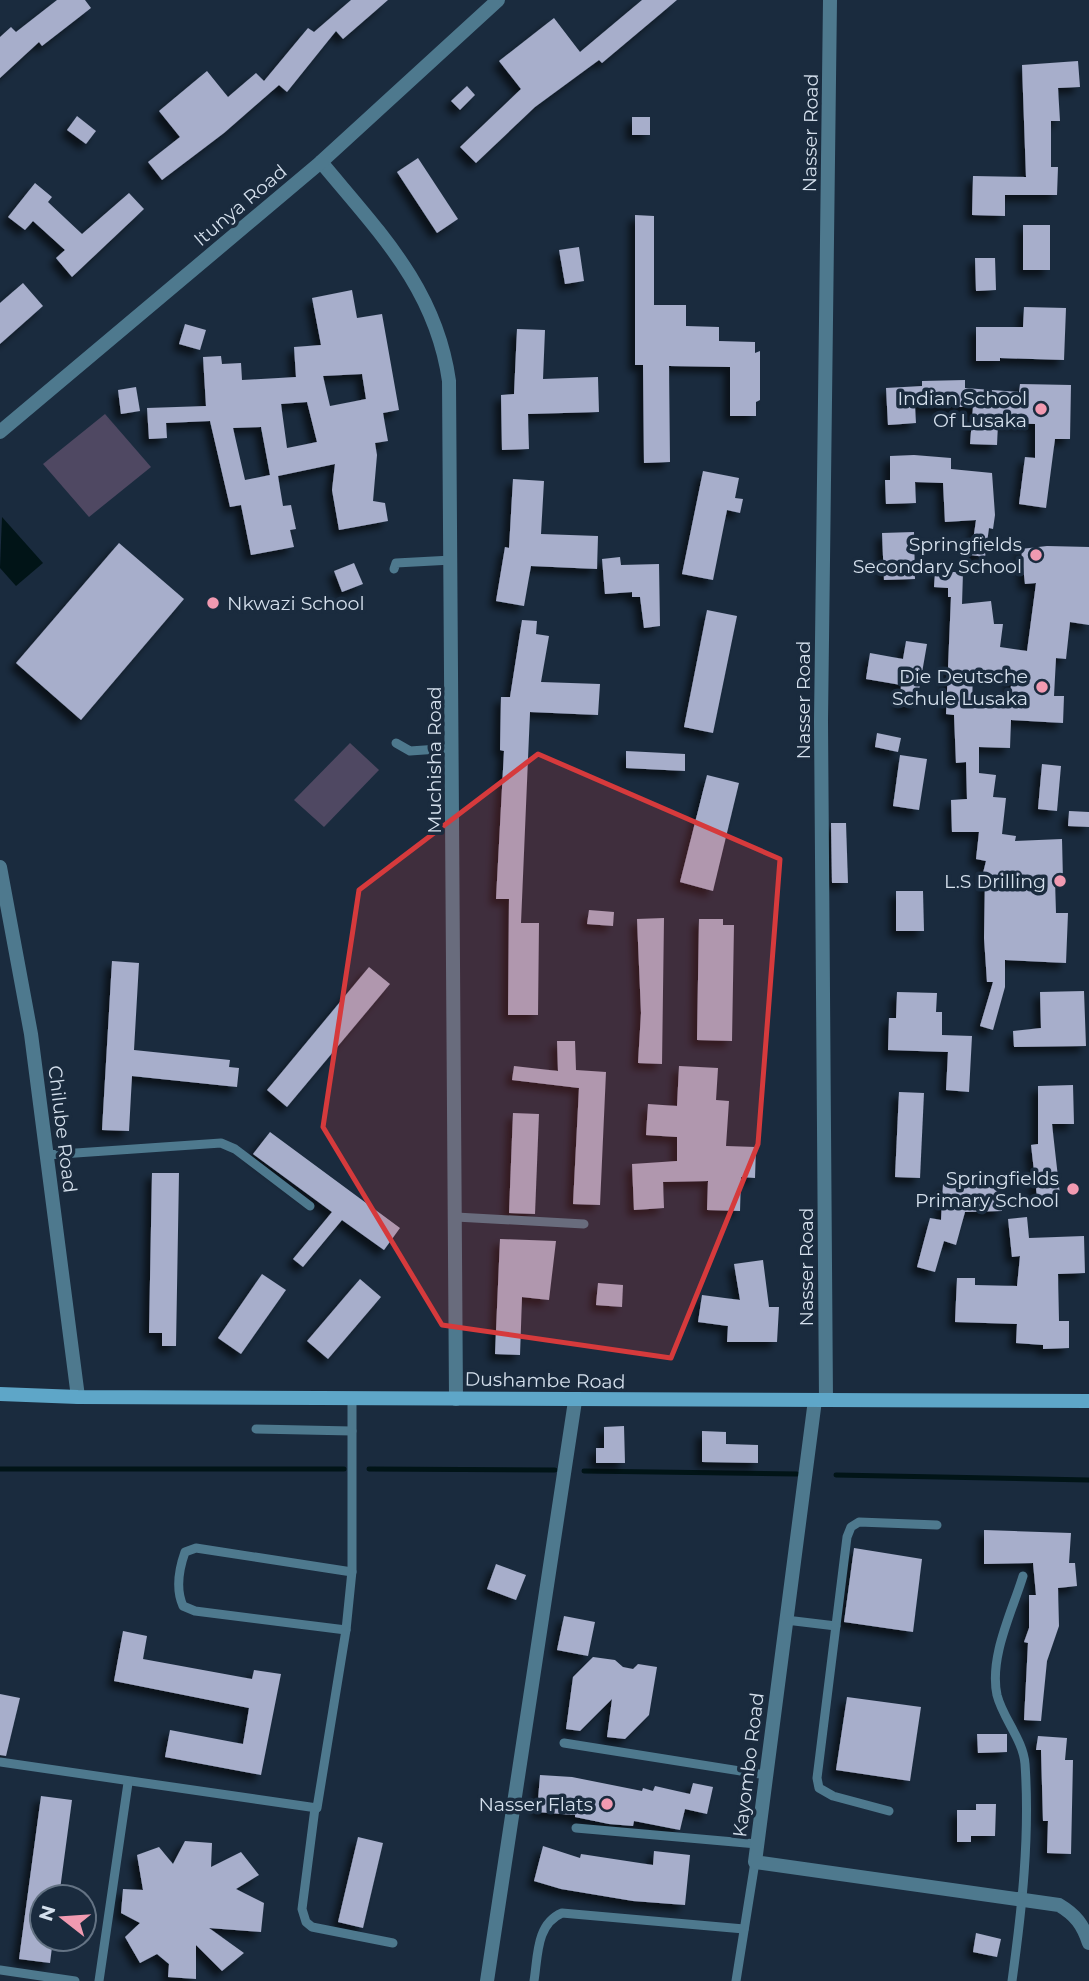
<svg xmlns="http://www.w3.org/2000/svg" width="1089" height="1981" font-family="Montserrat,sans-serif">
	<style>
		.green { fill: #4f4862 }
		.water { fill: #011417 }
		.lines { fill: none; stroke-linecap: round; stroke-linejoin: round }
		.stream { stroke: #011417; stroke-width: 5 }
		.building { fill: #a7aecb; fill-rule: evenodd; filter: url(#shadow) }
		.lane { stroke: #4e798e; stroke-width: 9 }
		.street { stroke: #4e798e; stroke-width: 14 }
		.secondary { stroke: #5ea6c8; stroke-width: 14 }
		.marked { fill: #d63a3c; fill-opacity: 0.2; stroke: #d63a3c; stroke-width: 5; stroke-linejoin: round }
		.poi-dot { fill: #f19ab1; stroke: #1a2b3e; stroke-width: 2.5 }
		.labels { text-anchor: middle; stroke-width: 7; stroke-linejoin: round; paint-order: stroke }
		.street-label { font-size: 19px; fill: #d4dfec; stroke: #1a2b3e }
		.poi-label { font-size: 19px; fill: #d4dfec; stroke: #1a2b3e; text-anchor: end }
	</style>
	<defs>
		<filter id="shadow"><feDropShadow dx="-6" dy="6" stdDeviation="3.5" flood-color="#0009"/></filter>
	</defs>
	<rect width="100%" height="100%" fill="#1a2b3e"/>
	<g class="green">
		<path d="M105,414L151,467L89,517L43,464Z"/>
		<path d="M350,743L379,770L324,827L294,800Z"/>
	</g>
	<path class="water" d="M2,517L43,563L16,586L0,568Z"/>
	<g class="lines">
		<g class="stream">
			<path d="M0,1469H344"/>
			<path d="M369,1469L555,1470"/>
			<path d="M584,1471L797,1474"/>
			<path d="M836,1475L1089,1480"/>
		</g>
	</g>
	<g class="building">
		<path d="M57,0H85L91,8L42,46L39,42L0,78V37L11,27L16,32Z"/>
		<path d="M351,0H388L343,39L336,31L287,92L279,85L224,133L162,180L148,162L180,137L159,111L207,71L228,97L256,73L264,81L308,28L314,32Z"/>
		<path d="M642,0H677L602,63L599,60L535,107L476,163L460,147L521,89L499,61L554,18L580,52Z"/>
		<path d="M1078,61L1080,87L1058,88L1060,121H1051V167H1058L1057,195H1005V216L972,215L973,176L1026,177L1022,65Z"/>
		<path d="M467,86L475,95L460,110L451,101Z"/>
		<path d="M77,116L96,131L86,144L67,130Z"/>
		<rect x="632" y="117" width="18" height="18"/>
		<path d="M418,158L458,219L437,233L397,172Z"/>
		<path d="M35,183L52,197L48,202L82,234L129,193L144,209L72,277L56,258L65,250L33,221L25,230L8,217Z"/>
		<path d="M635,215L654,216V305H686V326L719,327V341L755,342V353L760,351V400L756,402V416H730V367L669,366L670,462L644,463L643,365H635Z"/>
		<rect x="1023" y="225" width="27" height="45"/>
		<path d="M579,247L584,281L565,284L559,250Z"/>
		<path d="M975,258H995L996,290L976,291Z"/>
		<path d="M23,283L43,306L0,344V303Z"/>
		<path d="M352,290L357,318L382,314L399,410L383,413L388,441L375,443L377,455L373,501L385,503L388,521L339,530L332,490L335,464L278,476L283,506L291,505L296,529L290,530L294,547L251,555L241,505L230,507L210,421L166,423L167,438L149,439L147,408L206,406L203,357L221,356L222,364L241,363L242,380L296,377L294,347L321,345L312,298ZM362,374L366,399L330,406L323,376ZM307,402L317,442L287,448L281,404ZM261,427L270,475L245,480L233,428Z"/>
		<path d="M1024,307L1066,308L1064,360L1000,358V361H976V327H1023Z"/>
		<path d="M185,324L206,330L200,350L179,344Z"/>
		<path d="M517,329L545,330L543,379L598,377L599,412L528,414L529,449L502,450L501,395L514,394Z"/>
		<path d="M965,380V388L1019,392L1020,384L1071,385L1070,439H1055L1046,508L1019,504L1025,457L1035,458V424L998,423L997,445L970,444L973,407H915L916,423L888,425L886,388L922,386V381Z"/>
		<path d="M136,387L140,411L121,414L118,390Z"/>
		<path d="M914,455L951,458V469L992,473L995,515L993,529L989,528L985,557L971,555L976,520L945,522L943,483L915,482L916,503L886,504L885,480H890V456Z"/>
		<path d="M703,471L739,478L735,498L743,499L740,513L727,510L713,580L682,574Z"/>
		<path d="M513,479L544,481L541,534L598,536L597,569L531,566L524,606L496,601L505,547L509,548Z"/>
		<path d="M914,532L915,579L884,580L882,533Z"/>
		<path d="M119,543L184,599L81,720L16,663Z"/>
		<path d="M1047,546L1089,547V625L1070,622L1066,659L1056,658L1054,696H1064L1063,723L1011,720L1010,748L979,747V773L996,775L993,797L1006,798L1002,834L1016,836L1015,841L1062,839L1063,881H1055L1056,913H1068L1066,963L1005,960V987L993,1030L980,1026L993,982H987L984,938L985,878L982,877L986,861L976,859L979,832H952L951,800L967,799L966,762L956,763L954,715L946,714L951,597H948V588L934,587L935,572H963L962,604L991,601L994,624H1003L1000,647L1027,651L1036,583L1025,584L1021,549ZM973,670L1012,674L1009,708L972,707Z"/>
		<path d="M620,557L621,565L659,564L660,626L644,628L640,597H632V592L605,594L602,559Z"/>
		<path d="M354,563L363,584L342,592L334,571Z"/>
		<path d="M707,610L737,616L713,733L684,727Z"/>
		<path d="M522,620L537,621L536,634L549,636L541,682L600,684L598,715L530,712L521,923H539L538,1015H508L509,899H496L504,751L500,750L501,697H510Z"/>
		<path d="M906,641L927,644L916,707L900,706L901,685L866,679L870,653L903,659Z"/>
		<path d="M877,733L901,738L898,752L875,747Z"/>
		<path d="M626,751L685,754V771L626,768Z"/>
		<path d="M900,755L927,759L919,810L893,806Z"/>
		<path d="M1042,764L1061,766L1057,811L1038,809Z"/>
		<path d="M707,775L739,783L713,891L680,882Z"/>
		<path d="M1069,811L1089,812V827L1068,826Z"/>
		<path d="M831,823H846L848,883H832Z"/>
		<path d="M896,891H923L924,931H896Z"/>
		<path d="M589,910L614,912L613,926L587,924Z"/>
		<path d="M664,918L662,1064L638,1063L641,1013L637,919Z"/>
		<path d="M699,919H723V925H734L732,1041L697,1040Z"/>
		<path d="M112,961L139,963L134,1050L230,1060L229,1067L239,1068L237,1087L132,1076L129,1131L102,1130Z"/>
		<path d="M369,967L390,984L287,1107L267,1090Z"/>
		<path d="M1084,991L1086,1046L1014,1047L1013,1031L1041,1028L1040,992Z"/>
		<path d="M897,992L937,993L936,1012H942V1035L972,1036L969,1092L946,1090L948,1052L888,1050L889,1018H896Z"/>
		<path d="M557,1041H575L576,1070L606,1072L600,1205L573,1204L579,1088L512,1080L514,1066L558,1071Z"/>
		<path d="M679,1066L718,1068L716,1100L729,1101L726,1146L756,1147L755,1178L741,1177L740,1211L707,1210L708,1181L663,1182L664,1208L634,1210L632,1164L677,1161V1137L646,1135L648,1104L677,1106Z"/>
		<path d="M1073,1085L1074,1124H1052L1060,1195L1037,1197L1031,1145L1038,1144V1086Z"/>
		<path d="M899,1092L924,1093L920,1178L895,1177Z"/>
		<path d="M513,1113L539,1114L535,1214L509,1213Z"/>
		<path d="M270,1132L400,1228L384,1250L342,1220L303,1267L293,1259L332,1212L253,1154Z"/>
		<path d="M152,1173H179L176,1346H162V1333H149Z"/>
		<path d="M955,1178L969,1179V1183L1001,1182L1002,1211L965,1212L956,1245L944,1241L935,1272L917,1267L930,1218L941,1220L943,1184L955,1185Z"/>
		<path d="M1027,1217L1029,1238L1084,1236L1085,1273L1058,1274L1059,1321H1069V1348L1043,1349V1345L1016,1343L1017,1324L955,1322L957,1278H975V1285L1017,1286L1020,1256L1012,1257L1008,1219Z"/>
		<path d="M500,1239L556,1241L549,1300L522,1297L520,1355L495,1354Z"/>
		<path d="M763,1260L769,1307H779L777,1342H727L728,1326L698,1322L702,1295L740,1300L734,1264Z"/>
		<path d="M262,1274L286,1290L241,1354L218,1338Z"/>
		<path d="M360,1279L381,1297L328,1359L307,1341Z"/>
		<path d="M598,1283L623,1285L622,1307L596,1305Z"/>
		<path d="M624,1426L625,1463H596V1448H604V1427Z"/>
		<path d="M702,1431L726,1432V1444L758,1445V1463L702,1462Z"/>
		<path d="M984,1530L1071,1533L1069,1563H1075L1077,1586L1058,1588L1059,1626L1047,1661L1041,1721L1024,1720L1028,1643L1024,1642L1029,1628V1595H1036L1033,1563L984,1564Z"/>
		<path d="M854,1548L922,1559L913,1632L844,1622Z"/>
		<path d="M496,1564L526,1575L516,1600L487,1589Z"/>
		<path d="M564,1616L595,1622L588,1656L557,1650Z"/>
		<path d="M123,1631L147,1636L143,1659L252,1679L254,1670L281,1674L261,1775L165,1757L170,1730L243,1744L249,1708L114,1681Z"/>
		<path d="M593,1657L615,1660L623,1667L633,1669L638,1664L657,1667L649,1715L625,1739L607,1737L612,1699L580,1731L566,1729L573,1677Z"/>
		<path d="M0,1694L20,1698L6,1756L0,1755Z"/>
		<path d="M847,1697L921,1707L910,1781L836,1770Z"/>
		<path d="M977,1734H1007V1752L978,1753Z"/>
		<path d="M1038,1736L1067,1738L1065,1760H1073L1071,1854L1047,1853L1048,1821H1043L1041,1750H1036Z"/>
		<path d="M540,1775L572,1777L642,1791L643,1788L653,1791L655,1786L690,1794L693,1783L713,1787L707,1814L685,1809L680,1830L634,1821L633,1826L609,1824L575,1817V1815L537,1812Z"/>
		<path d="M41,1796L72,1800L59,1897H42V1939H53L50,1963L19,1959Z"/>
		<path d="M976,1804H996L995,1836H971V1842H957V1810H976Z"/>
		<path d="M358,1837L383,1843L363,1928L338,1922Z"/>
		<path d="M185,1841L212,1843L211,1867L241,1852L259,1875L236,1889L264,1903L261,1932L209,1928L244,1953L222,1971L196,1945V1979L168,1977L169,1964L157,1954L140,1963L125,1937L140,1923L121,1913L123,1889L143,1890L137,1855L159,1847L173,1864Z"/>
		<path d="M543,1846L580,1858L581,1854L653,1865L654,1851L690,1855L685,1905L633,1901L561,1889L534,1881Z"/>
		<path d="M976,1933L1001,1939L997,1957L973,1952Z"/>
	</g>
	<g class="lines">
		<g class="lane">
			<path d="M394,569L396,563L452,560"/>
			<path d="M396,743L410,751L453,748"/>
			<path d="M47,1155L221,1143L235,1149L310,1206"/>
			<path d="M456,1217L584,1224"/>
			<path d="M256,1429L352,1431"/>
			<path d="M786,1620L836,1626"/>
			<path d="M346,1630L195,1611L183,1606C175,1588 179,1569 185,1552L196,1548L352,1572"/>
			<path d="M564,1743L766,1775"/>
			<path d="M0,1762L317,1808L346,1630L352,1571V1397"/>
			<path d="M315,1808L302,1909L306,1922L312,1927L393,1943"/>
			<path d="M889,1811L833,1796L819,1788L817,1778L847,1537L851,1527L859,1522L937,1525"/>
			<path d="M576,1828L757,1844"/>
			<path d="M0,1970L75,1981"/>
			<path d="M99,1981L128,1783"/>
			<path d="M534,1981C538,1956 536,1924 562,1913L744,1929"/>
			<path d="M736,1981L755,1862"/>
			<path d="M1012,1981C1022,1909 1030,1836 1025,1764C1023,1739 1003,1719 997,1695C989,1657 1012,1612 1023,1576"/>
		</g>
		<g class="street">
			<path d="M321,162C378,231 436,288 449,381L456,1399"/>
			<path d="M0,432L321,162L498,0"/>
			<path d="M0,867L31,1034L78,1397"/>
			<path d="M815,1400L755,1862L1059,1905C1076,1915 1083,1925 1089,1943"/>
			<path d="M826,1400L821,721L830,0"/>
			<path d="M487,1981L575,1401"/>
		</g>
		<path class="secondary" d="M0,1394L78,1397L1089,1401"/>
	</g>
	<path class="marked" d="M538,754L780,859L758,1144L671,1358L442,1325L323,1127L359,890Z"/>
	<g class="poi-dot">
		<circle cx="1041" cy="409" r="7"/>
		<circle cx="1036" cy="555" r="7"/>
		<circle cx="213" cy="603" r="7"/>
		<circle cx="1042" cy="687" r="7"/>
		<circle cx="1060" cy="881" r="7"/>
		<circle cx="1073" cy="1189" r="7"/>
		<circle cx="607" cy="1804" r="7"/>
	</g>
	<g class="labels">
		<g class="street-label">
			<text transform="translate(810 133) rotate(-89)" y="7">Nasser Road</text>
			<text transform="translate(240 205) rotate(-40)" y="7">Itunya Road</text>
			<text transform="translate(803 700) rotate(-90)" y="7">Nasser Road</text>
			<text transform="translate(434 760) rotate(-90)" y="7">Muchisha Road</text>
			<text transform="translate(63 1129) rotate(83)" y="7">Chilube Road</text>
			<text transform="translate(806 1267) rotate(-90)" y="7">Nasser Road</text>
			<text transform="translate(545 1380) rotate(1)" y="7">Dushambe Road</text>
			<text transform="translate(748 1765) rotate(-83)" y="7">Kayombo Road</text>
		</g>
		<g class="poi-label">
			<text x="1027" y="405">Indian School<tspan x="1027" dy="22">Of Lusaka</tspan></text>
			<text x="1022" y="551">Springfields<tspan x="1022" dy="22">Secondary School</tspan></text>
			<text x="227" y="610" text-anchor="start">Nkwazi School</text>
			<text x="1028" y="683">Die Deutsche<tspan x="1028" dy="22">Schule Lusaka</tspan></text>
			<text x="1046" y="888">L.S Drilling</text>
			<text x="1059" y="1185">Springfields<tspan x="1059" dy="22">Primary School</tspan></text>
			<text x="593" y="1811">Nasser Flats</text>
		</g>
	</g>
	<g transform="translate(63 1918) rotate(287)"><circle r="33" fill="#1a2b3e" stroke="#647384" stroke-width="2"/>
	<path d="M0-5L12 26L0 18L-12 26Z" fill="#f19ab1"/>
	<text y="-10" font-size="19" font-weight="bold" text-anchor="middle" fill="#d4dfec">N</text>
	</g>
</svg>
